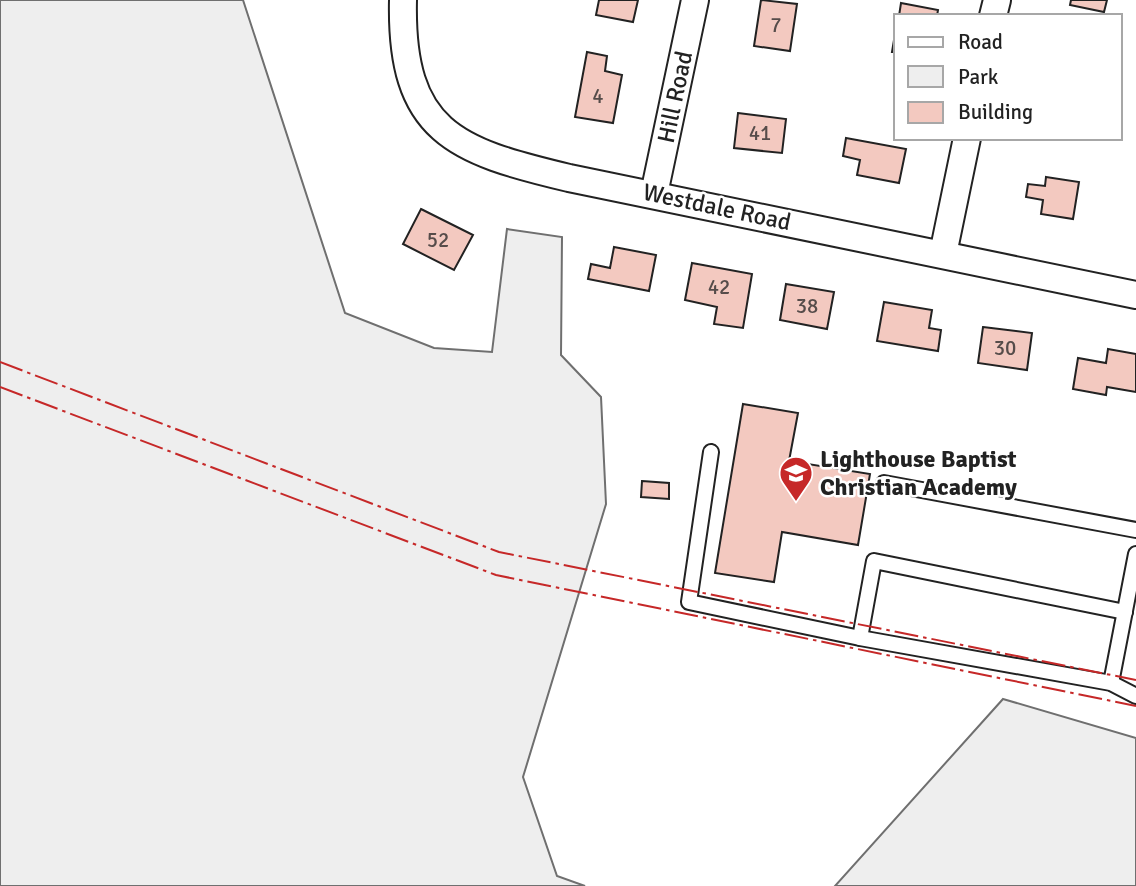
<svg xmlns="http://www.w3.org/2000/svg" width="1136" height="886" font-family="Signika,sans-serif">
	<style>
		.green { fill: #eee; stroke: #6f6f6f; stroke-width: 2 }
		.building { fill: #f3c9c0; stroke: #222; stroke-width: 2 }
		.lines { fill: none; stroke-linecap: round; stroke-linejoin: round }
		.service-casing { stroke: #222; stroke-width: 18 }
		.minor-casing { stroke: #222; stroke-width: 30 }
		.service { stroke: #fff; stroke-width: 14 }
		.minor { stroke: #fff; stroke-width: 26 }
		.power { stroke: #c62828; stroke-width: 2; stroke-dasharray: 24 5 3.5 5; stroke-linecap: butt }
		.labels { text-anchor: middle; stroke-width: 5; stroke-linejoin: round; paint-order: stroke }
		.number-label { font-size: 21px; fill: #564c4a }
		.street-label { font-size: 24px; fill: #222; stroke: #fff }
		.poi-label { font-size: 24px; font-weight: bold; fill: #222; stroke: #fff; text-anchor: start }
	</style>
	<rect width="100%" height="100%" fill="#fff"/>
	<g class="green">
		<path d="M0,0H243L345,313L434,348L492,352L507,229L562,237L561,355L601,397L606,504L523,777L557,876L585,886H0Z"/>
		<path d="M1003,699L1136,738V886H835Z"/>
	</g>
	<g class="building">
		<path d="M599,0H638L633,22L596,15Z"/>
		<path d="M761,0L797,4L790,51L754,46Z"/>
		<path d="M1071,0H1107L1104,12L1070,5Z"/>
		<path d="M901,3L938,10L937,16H899Z"/>
		<path d="M896,28V52H892Z"/>
		<path d="M587,52L607,56L605,71L622,75L613,123L575,117Z"/>
		<path d="M738,113L786,119L782,153L734,148Z"/>
		<path d="M846,138L906,149L899,183L857,175L860,160L843,156Z"/>
		<path d="M1046,177L1079,182L1073,219L1041,214L1043,200L1026,197L1028,184L1045,186Z"/>
		<path d="M421,209L473,235L454,270L403,244Z"/>
		<path d="M614,247L656,255L649,291L588,279L591,264L610,268Z"/>
		<path d="M692,263L752,274L743,328L714,324L717,307L685,300Z"/>
		<path d="M786,284L834,292L827,329L780,320Z"/>
		<path d="M884,302L932,310L929,328L941,330L938,351L877,341Z"/>
		<path d="M983,327L1032,333L1027,370L978,363Z"/>
		<path d="M1108,349L1136,354V392L1107,387L1106,395L1073,389L1078,358L1106,363Z"/>
		<path d="M743,404L798,413L789,461L870,474L858,545L782,532L774,582L715,573Z"/>
		<path d="M642,481L669,483V499L641,497Z"/>
	</g>
	<g class="lines">
		<defs>
			<g id="service">
				<path d="M711,452L689,602L860,638L1111,683L1136,696"/>
				<path d="M884,483L1136,530"/>
				<path d="M860,638L874,561L1125,612"/>
				<path d="M1111,683L1136,554"/>
			</g>
			<g id="minor">
				<path d="M403,0C400,132 455,151 569,178L1136,295"/>
				<path d="M993,16L997,0"/>
				<path d="M654,194L695,0"/>
				<path d="M943,254L967,138"/>
			</g>
		</defs>
		<use href="#service" class="service-casing"/>
		<use href="#minor" class="minor-casing"/>
		<use href="#service" class="service"/>
		<use href="#minor" class="minor"/>
		<g class="power">
			<path d="M0,362L499,552L1136,680"/>
			<path d="M0,387L496,575L1136,706"/>
		</g>
	</g>
	<defs>
		<symbol id="school-pin" viewBox="-11 -11 22 30"><path d="M0 17L-7.5 6A9.5 9.5 0 1 1 7.5 6Z" fill="#c62828" stroke="#fff"/><path d="M0-5L7-2L0 1L-7-2ZM-4 1L0 2.5L4 1V4Q0 6-4 4Z" fill="#fff"/></symbol>
	</defs>
	<g fill-rule="evenodd">
		<use href="#school-pin" x="777" y="454" width="38" height="52"/>
	</g>
	<g class="labels">
		<g class="number-label">
			<text x="776" y="32">7</text>
			<text x="598" y="103">4</text>
			<text x="760" y="140">41</text>
			<text x="438" y="247">52</text>
			<text x="719" y="294">42</text>
			<text x="807" y="313">38</text>
			<text x="1005" y="355">30</text>
		</g>
		<g class="street-label">
			<text transform="translate(675 97) rotate(-78)" y="8">Hill Road</text>
			<text transform="translate(717 207) rotate(12)" y="8">Westdale Road</text>
		</g>
		<g class="poi-label">
			<text x="820" y="467">Lighthouse Baptist<tspan x="820" dy="28">Christian Academy</tspan></text>
		</g>
	</g>
	<rect x="894" y="14" width="228" height="126" fill="#ffffff" stroke="#a7a7a7" stroke-width="2"/>
	<rect x="908" y="37" width="35" height="10" fill="#ffffff" stroke="#a7a7a7" stroke-width="2"/>
	<text x="958" y="49" font-size="21" fill="#222222">Road</text>
	<rect x="908" y="66" width="35" height="21" fill="#eeeeee" stroke="#a7a7a7" stroke-width="2"/>
	<text x="958" y="84" font-size="21" fill="#222222">Park</text>
	<rect x="908" y="102" width="35" height="21" fill="#f3c9c0" stroke="#a7a7a7" stroke-width="2"/>
	<text x="958" y="119" font-size="21" fill="#222222">Building</text>
</svg>
